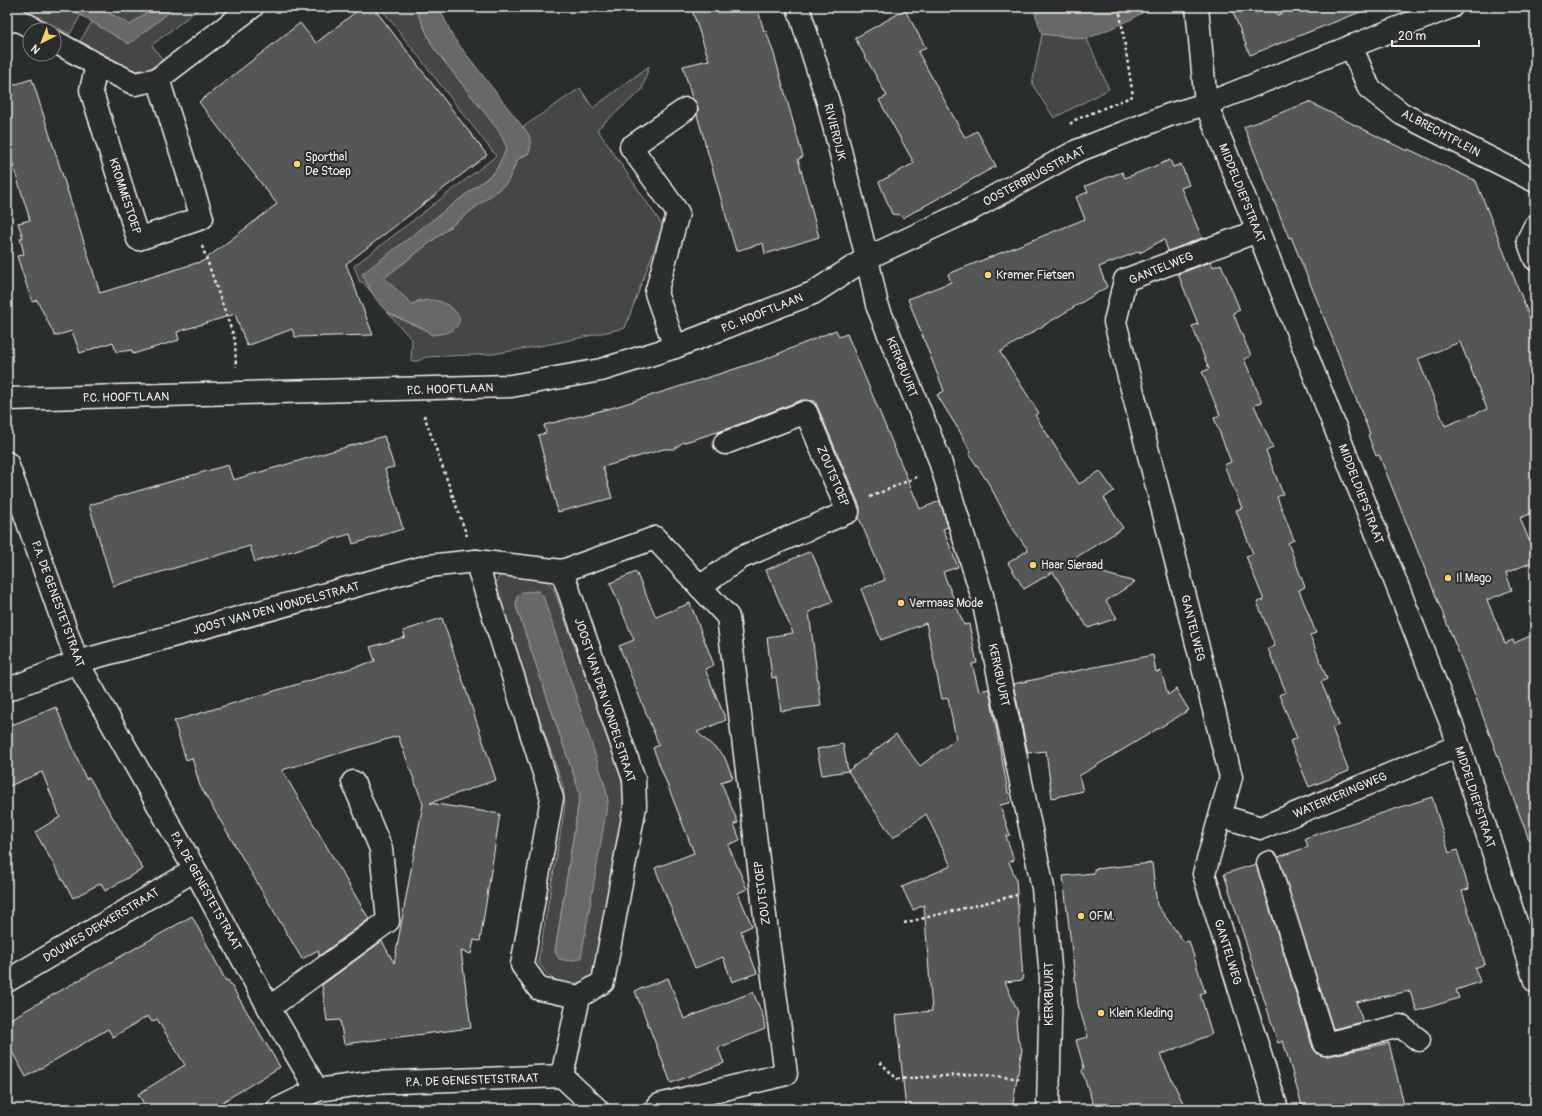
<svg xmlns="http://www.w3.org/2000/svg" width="1542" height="1116" font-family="Pangolin,sans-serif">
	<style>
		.green { fill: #444645; stroke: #9c9c96; fill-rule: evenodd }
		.water { fill: #676866; stroke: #9f9f9a }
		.building { fill: #555756; stroke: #f4f1e8; fill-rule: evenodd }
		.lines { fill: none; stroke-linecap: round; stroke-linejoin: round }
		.minor-casing { stroke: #f4f1e8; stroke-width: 25 }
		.path { stroke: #f4f1e8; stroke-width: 2.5; stroke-dasharray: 3 3; stroke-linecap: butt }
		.minor { stroke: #2a2d2e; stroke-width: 22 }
		.poi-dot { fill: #ffd166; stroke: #2a2d2e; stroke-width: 1.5 }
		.labels { text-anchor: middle; stroke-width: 4; stroke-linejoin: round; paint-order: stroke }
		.street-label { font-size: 12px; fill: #f4f1e8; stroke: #2a2d2e }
		.poi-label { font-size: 12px; fill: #f4f1e8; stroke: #2a2d2e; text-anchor: start }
	</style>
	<rect width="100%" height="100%" fill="#2a2d2e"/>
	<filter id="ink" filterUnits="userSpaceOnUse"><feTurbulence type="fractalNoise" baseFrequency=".025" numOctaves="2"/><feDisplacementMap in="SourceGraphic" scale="8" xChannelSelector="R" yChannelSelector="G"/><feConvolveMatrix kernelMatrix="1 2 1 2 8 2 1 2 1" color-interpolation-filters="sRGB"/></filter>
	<g filter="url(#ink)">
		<g class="green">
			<path d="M27,7H67L81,15L70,34L29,12Z"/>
			<path d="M99,7H154L130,25Z"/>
			<path d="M176,7H201L152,45L163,60L147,71L136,72L80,41L92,22L129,43Z"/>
			<path d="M380,7H415L433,47L499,131L507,148L495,172L363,274L372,293L363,282H360L354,266L496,156Z"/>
			<path d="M1042,34L1087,39L1109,89L1054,118L1032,84Z"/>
			<path d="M649,66L642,90L597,129L663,226L625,328L556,343L493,354L426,357L418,361H411L412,340L387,312L404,321L427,330L420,300L412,304L383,279L507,183L518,159L529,153C532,142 529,136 523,127L580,88L593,108Z"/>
			<path d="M501,572L541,577L553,587L624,781L625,798L598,972C573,990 554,988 538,962L565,806L563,786L494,587ZM517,597L608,801L555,952L580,794L516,606Z"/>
		</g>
		<g class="water">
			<path d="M67,7H99L130,25L154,7H176L129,44Z"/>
			<path d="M415,7H439L453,37L529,135L531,144L529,153L518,159L507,183L384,278L412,304C430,296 450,300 460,318C458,333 443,334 431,335C424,325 400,320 389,313C377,305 369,287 362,274L495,172L507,148L499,131L433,47Z"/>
			<path d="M1033,7H1145V11L1132,19L1087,39L1042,34Z"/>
			<path d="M538,591L543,596L605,785L608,801L581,958L570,961L559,959L555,952L580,794L516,606L517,597L522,592Z"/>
		</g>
		<g class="building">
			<path d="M362,7H373L487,155L346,264L373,335L295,337L292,329L247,346L235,314L177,332L179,340L133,354L132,350L116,352L113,342L80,353L72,331L55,336L37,300L32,302L17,256L24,254L20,238H23L18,223L30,220L7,146V87L32,79L100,293L203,261L277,204L199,102L300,23L316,43Z"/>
			<path d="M691,7H757L764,31H766L774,54L803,157L798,159L819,237L765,254L763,243L736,251L697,115L698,108L692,98L683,66L709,60Z"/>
			<path d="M1231,7H1274L1277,15L1298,7H1367L1368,9L1250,55Z"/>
			<path d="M905,10L926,48L918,52L964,136L966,137L977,131L996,166L903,218L900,215L892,214L879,182L914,163L879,100L887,96L855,38Z"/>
			<path d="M1309,102L1407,151L1408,149L1476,181L1535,331V512L1520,518L1535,555V561L1506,573L1512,590L1487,600L1505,643L1513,640L1514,643L1535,634V848H1532L1466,671L1379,455L1376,456L1368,435L1370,434L1321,310L1291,237L1289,238L1244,127ZM1460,342L1487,409L1445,426L1418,359Z"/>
			<path d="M1170,160L1173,167L1181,164L1189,185L1181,188L1202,238L1168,251L1164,239L1140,253V251L1099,267L1107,287L1000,352L1039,413L1035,415L1079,484L1100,471L1114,491L1104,498L1123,528L1067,563L1135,582L1106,601L1117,618L1088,628L1053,572L1024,589L1008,563L1028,550L1011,526L989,484L969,454L971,453L960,432L937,395L944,391L908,299L951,282L948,274L1085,219L1076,197L1088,192L1085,186L1122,172L1125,178Z"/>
			<path d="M1211,262L1213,267L1221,264L1240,310L1233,313L1251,356L1244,359L1262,402L1254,405L1273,448L1266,451L1283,494L1277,497L1294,540L1288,543L1305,587L1299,590L1316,633L1310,635L1327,679L1321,682L1339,725L1332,728L1349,771L1309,787L1290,741L1297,738L1279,695L1286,692L1268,649L1275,646L1257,602L1264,600L1246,556L1253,554L1236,510L1242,508L1224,465L1231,462L1214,418L1220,415L1202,372L1209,369L1192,326L1198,324L1178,274Z"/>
			<path d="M836,330L839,337L847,334L920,509L940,501L948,527L943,529L958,567L943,572L964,625L969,624L977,663L972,664L979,691L989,689L1010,803L1000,805L1010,835L1006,836L1014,860L1009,862L1016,879L1023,980L1005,982L1018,1012L1016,1022L1018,1040L1022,1049L1012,1109H906L896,1015L932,1011L924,905L913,910L902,887L951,866L926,814L893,838L848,771L896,734L920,766L956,739L948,698L942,699L926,623L881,640L861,589L885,580L859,518L860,507L815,401L802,400L727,429L682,443L674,449H664L603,467L612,498L558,512L538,435L546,433L544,425L615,407L763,360Z"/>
			<path d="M384,436L394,467L385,469L403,529L353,544L350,534L255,562L250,546L113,586L89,505L228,465L233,480Z"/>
			<path d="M811,551L833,602L809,612L821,706L781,711L776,677L772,678L767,637L793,633L766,570Z"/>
			<path d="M636,572L656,617L690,603L714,665L705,669L726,720L697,732L724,756L733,778L721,782L738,823L734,824L740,840L728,845L747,889L738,893L752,926L741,931L757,973L732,982L723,957L695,968L655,868L694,853L653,748L659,745L619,646L634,640L610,583Z"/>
			<path d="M442,618L496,780L430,803L500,814L480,941L474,940L471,954L461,951L471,1028L344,1044L340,1020L327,1021L322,985L382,941L394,963L423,804L398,736L282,770L369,919L319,956L318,950L302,959L200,786L192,758L186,760L174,721L375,661L370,647L405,637L403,631Z"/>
			<path d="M1153,655L1156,672L1161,671L1168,695L1176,689L1189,710L1079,776L1083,791L1052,798L1046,751L1028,753L1013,684Z"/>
			<path d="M56,707L86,779L89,777L143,869L105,891L101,883L73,898L35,832L60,817L42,772L7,787V727Z"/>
			<path d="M843,744L848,771L822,775L817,749Z"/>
			<path d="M1432,797L1449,853L1457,850L1469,889L1462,891L1485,964L1475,968L1480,982L1456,990L1459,998L1417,1011L1410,991L1356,1002L1363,1022L1333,1029L1278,857L1308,847L1305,838Z"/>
			<path d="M1152,863L1157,905L1184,942L1189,941L1205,992L1200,994L1212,1034L1160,1055L1186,1109H1095L1082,1071L1084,1068L1076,1040L1088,1037L1078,1004L1063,876L1094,873V869Z"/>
			<path d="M1256,864L1313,1048L1317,1053L1328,1056L1389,1043L1405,1109H1303L1283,1041L1278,1043L1224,874Z"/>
			<path d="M192,916L226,981L228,980L280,1067L211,1109H147L138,1094L185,1065L157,1019L152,1022L148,1016L113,1037L108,1029L26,1077L7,1043V1021Z"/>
			<path d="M668,978L684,1019L753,992L763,1016L765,1029L718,1048L724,1063L671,1083L635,991Z"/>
		</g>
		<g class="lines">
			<defs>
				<g id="minor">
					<path d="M798,7L828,102L867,258L877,305L939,458L982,595L1043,888L1051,978L1048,1109"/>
					<path d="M1197,7L1206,104L1258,231L1453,728L1535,981"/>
					<path d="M7,22L17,19L36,30"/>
					<path d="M54,41L97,65L135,84L158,79L252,7"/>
					<path d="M1351,46L1369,88L1402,114L1535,181"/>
					<path d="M97,65L91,90L138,239L202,218L158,79"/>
					<path d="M1535,226L1528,240L1535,259"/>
					<path d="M1258,231L1125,280L1115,322L1231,777L1204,874L1277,1109"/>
					<path d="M675,347L656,293L678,213L631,147L686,109"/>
					<path d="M7,399L511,386L601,370L675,347L813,293L867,258L966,212L1077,151L1169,115L1206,104L1451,7"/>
					<path d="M7,463L77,662L195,870L269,1008L317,1090L369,1083L562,1076"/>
					<path d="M476,561L552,798L522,965L539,989L579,997L603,982L635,806L634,779L562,571"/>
					<path d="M700,587L740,558L848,512L806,412L725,443"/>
					<path d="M7,690L77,662L428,566L476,561L562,571L655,538L728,617L768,940L786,1074L659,1105L656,1109"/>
					<path d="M1221,816L1261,828L1458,746"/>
					<path d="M1268,863L1325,1044L1400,1026L1419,1040"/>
					<path d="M7,981L195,870"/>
					<path d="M269,1008L388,921L381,849L353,782"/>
					<path d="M562,1076L579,997"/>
					<path d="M562,1076L597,1109"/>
					<path d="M278,1109L317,1090"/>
				</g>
			</defs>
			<use href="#minor" class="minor-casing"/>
			<g class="path">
				<path d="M1070,124L1075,120L1133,96L1119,7"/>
				<path d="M202,246L235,340L236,367"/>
				<path d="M424,415L467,536"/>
				<path d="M870,497L917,477"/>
				<path d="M904,923L1017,895"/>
				<path d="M880,1062L897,1079L975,1074L1022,1079"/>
			</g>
			<use href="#minor" class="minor"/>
		</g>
	</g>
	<g class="poi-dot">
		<circle cx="297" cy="164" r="4"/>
		<circle cx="988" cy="275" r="4"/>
		<circle cx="1033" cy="565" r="4"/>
		<circle cx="1448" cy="578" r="4"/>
		<circle cx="901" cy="603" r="4"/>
		<circle cx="1081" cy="916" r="4"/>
		<circle cx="1101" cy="1013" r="4"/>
	</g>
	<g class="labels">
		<g class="street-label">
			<text transform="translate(835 132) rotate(76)" y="4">RIVIERDIJK</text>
			<text transform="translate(1441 133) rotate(28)" y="4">ALBRECHTPLEIN</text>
			<text transform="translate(1034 176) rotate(-28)" y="4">OOSTERBRUGSTRAAT</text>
			<text transform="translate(1242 193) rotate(68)" y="4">MIDDELDIEPSTRAAT</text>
			<text transform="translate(125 196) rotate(72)" y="4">KROMMESTOEP</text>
			<text transform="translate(1161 268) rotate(-22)" y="4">GANTELWEG</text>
			<text transform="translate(762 313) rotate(-22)" y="4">P.C. HOOFTLAAN</text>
			<text transform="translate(902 367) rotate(68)" y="4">KERKBUURT</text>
			<text transform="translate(450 389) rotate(-2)" y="4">P.C. HOOFTLAAN</text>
			<text transform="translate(126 397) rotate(-1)" y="4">P.C. HOOFTLAAN</text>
			<text transform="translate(833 476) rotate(67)" y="4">ZOUTSTOEP</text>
			<text transform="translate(1361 494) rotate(69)" y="4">MIDDELDIEPSTRAAT</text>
			<text transform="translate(58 604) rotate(70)" y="4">P.A. DE GENESTETSTRAAT</text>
			<text transform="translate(276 608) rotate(-15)" y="4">JOOST VAN DEN VONDELSTRAAT</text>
			<text transform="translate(1193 628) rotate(76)" y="4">GANTELWEG</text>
			<text transform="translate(999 675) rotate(78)" y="4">KERKBUURT</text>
			<text transform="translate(605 700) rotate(72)" y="4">JOOST VAN DEN VONDELSTRAAT</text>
			<text transform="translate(1340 795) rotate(-23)" y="4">WATERKERINGWEG</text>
			<text transform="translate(1475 797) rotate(72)" y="4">MIDDELDIEPSTRAAT</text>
			<text transform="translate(206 891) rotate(61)" y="4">P.A. DE GENESTETSTRAAT</text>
			<text transform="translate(762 893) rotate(-97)" y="4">ZOUTSTOEP</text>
			<text transform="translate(101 925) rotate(-31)" y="4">DOUWES DEKKERSTRAAT</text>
			<text transform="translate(1228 952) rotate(73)" y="4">GANTELWEG</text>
			<text transform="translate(1049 994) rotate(-90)" y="4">KERKBUURT</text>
			<text transform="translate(472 1080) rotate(-2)" y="4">P.A. DE GENESTETSTRAAT</text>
		</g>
		<g class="poi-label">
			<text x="305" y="161">Sporthal<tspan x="305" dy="14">De Stoep</tspan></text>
			<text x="996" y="279">Kramer Fietsen</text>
			<text x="1041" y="569">Haar Sieraad</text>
			<text x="1456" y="582">Il Mago</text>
			<text x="909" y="607">Vermaas Mode</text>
			<text x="1089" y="920">OFM.</text>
			<text x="1109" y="1017">Klein Kleding</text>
		</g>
	</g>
	<rect width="1542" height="1116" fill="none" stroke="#2a2d2e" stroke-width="24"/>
	<rect x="12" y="12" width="1518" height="1092" fill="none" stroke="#f4f1e8" stroke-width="1.5" filter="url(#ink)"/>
	<g transform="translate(42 42) rotate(222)"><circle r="19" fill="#2a2d2e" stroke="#7b7b78"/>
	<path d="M0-3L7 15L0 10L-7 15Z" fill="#ffd166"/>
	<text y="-6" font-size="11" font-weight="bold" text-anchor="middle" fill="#f4f1e8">N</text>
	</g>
	<path d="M1392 40v6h87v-6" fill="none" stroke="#f4f1e8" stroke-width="2"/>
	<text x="1398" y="40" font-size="12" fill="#f4f1e8" stroke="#2a2d2e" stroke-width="3" paint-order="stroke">20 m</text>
</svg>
